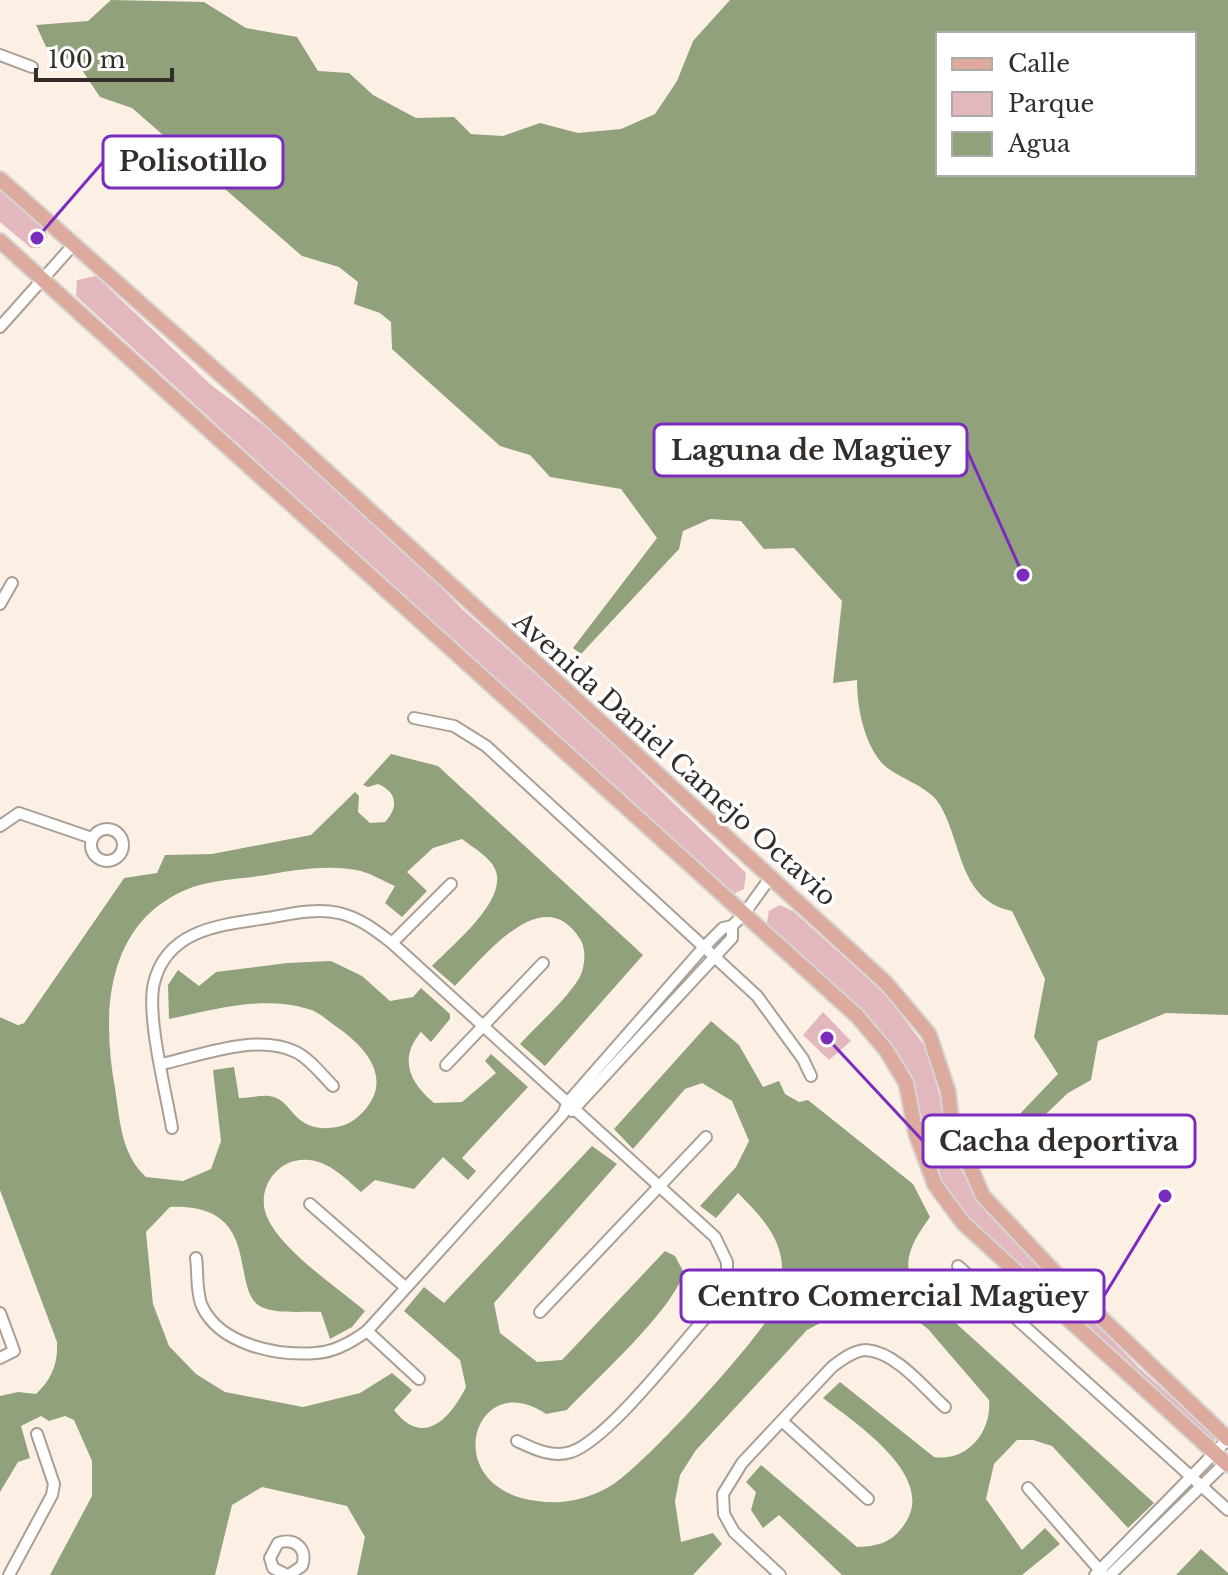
<svg xmlns="http://www.w3.org/2000/svg" width="1228" height="1575" font-family="'Libre Baskerville',serif">
	<style>
		.green { fill: #e3b7be }
		.water { fill: #91a17c; fill-rule: evenodd }
		.pier { fill: #fcf0e5 }
		.lines { fill: none; stroke-linecap: round; stroke-linejoin: round }
		.minor-casing { stroke: #aa9f95; stroke-width: 14 }
		.major-casing { stroke: #d6d5d4; stroke-width: 18 }
		.minor { stroke: #fff; stroke-width: 10 }
		.major { stroke: #dcab9d; stroke-width: 14 }
		.labels { text-anchor: middle; stroke-width: 7; stroke-linejoin: round; paint-order: stroke }
		.street-label { font-size: 26px; fill: #332e2a; stroke: #fff }
		.leader { fill: none; stroke: #7b2cbf; stroke-width: 3 }
		.callout-dot { fill: #7b2cbf; stroke: #fff; stroke-width: 3 }
		.callout { fill: #fff; stroke: #7b2cbf; stroke-width: 3 }
		.callout-label { font-size: 28px; text-anchor: middle; font-weight: bold; fill: #332e2a }
	</style>
	<rect width="100%" height="100%" fill="#fcf0e5"/>
	<g class="green">
		<path d="M0,187L46,229L47,238L40,248H31L0,222Z"/>
		<path d="M96,276L210,384L267,428L402,547L463,610L579,712L746,873L744,889L733,894L698,864L76,296L77,280Z"/>
		<path d="M780,905L793,911L887,996L926,1048L960,1168L988,1212L1140,1369L1217,1438L1212,1441L1008,1253L973,1225L945,1189L908,1074L879,1029L766,927L769,911Z"/>
		<path d="M823,1012L851,1041L829,1060L803,1035Z"/>
	</g>
	<g class="water">
		<path d="M111,0L204,2L246,28L297,37L318,71L349,73L373,95L416,118L454,117L471,134L503,136L540,123L578,133L621,129L655,114L677,81L693,41L730,0H1228V1015L1166,1013L1098,1041L1091,1080L1068,1093L1026,1133L1014,1120L1058,1074L1034,1037L1045,979L1012,911C959,900 963,845 940,805C929,785 893,777 881,762C863,740 857,706 857,680L833,683L842,601L794,548L764,549L741,521L710,519L683,531L679,549L581,654L573,648L657,538L621,489L550,477L530,455L500,446L392,349L391,322L380,313L354,304L358,282L339,267L302,256L132,108L100,97L78,64L47,49L36,25L88,21ZM938,34H1194V174H938Z"/>
		<path d="M391,754L438,766L643,955L545,1066L520,1044C538,1024 563,1003 578,980C585,970 587,949 580,939C543,879 484,957 455,986L432,966C452,945 509,900 495,869C490,857 472,847 462,839L433,848L407,872L427,891L402,917L385,903L395,886C383,881 369,872 356,870C324,864 290,871 259,876C237,879 214,880 193,887C106,919 101,1011 115,1088C120,1121 121,1154 146,1177L183,1181L211,1169L221,1141L213,1070L234,1067L239,1098C249,1098 260,1095 269,1096C294,1098 291,1135 337,1127C348,1125 355,1120 363,1112C395,1078 364,1045 334,1025C326,1019 317,1011 308,1009C262,995 214,1010 169,1019L168,985L178,970L199,986L216,972L287,963L331,961L362,976L390,1001L413,997L421,988L450,1014V1019L431,1042L421,1032C398,1059 410,1083 434,1103L462,1102L496,1073L485,1061L491,1054L528,1087L462,1158L476,1171L468,1180L443,1157L414,1189L375,1180L361,1192C346,1179 330,1162 309,1160C278,1156 255,1189 267,1217C282,1251 337,1287 365,1311L352,1327L330,1339L321,1312C304,1311 280,1314 264,1308C226,1295 268,1203 170,1207L146,1232L153,1304L169,1346L196,1374L225,1392L303,1407L360,1393L392,1373L412,1390L394,1410C423,1448 450,1419 466,1387L460,1360L404,1311L424,1287L444,1303L592,1146L617,1164L494,1303L500,1333L537,1362L562,1360L665,1251L675,1256L684,1273C669,1314 599,1376 567,1410L546,1414C473,1365 437,1489 537,1501C564,1505 589,1499 612,1485C641,1468 764,1335 775,1306C779,1293 784,1271 781,1258C777,1232 756,1211 738,1193L716,1218L700,1206L736,1167L749,1141L732,1101L702,1083L685,1089L633,1149L614,1129L711,1021L739,1045L763,1087L779,1081L785,1094L799,1102L808,1100L913,1184L930,1217C915,1238 898,1262 916,1287L1154,1503L1128,1528L1052,1446L1033,1440H1017L994,1464L986,1499L1022,1550L1045,1528L1060,1544L1022,1575H842L779,1515L763,1528L751,1510L756,1492L746,1482L761,1465L857,1547C879,1546 891,1543 904,1525C939,1477 855,1423 823,1398L840,1382L934,1457C966,1462 992,1433 989,1400L928,1329L906,1312L865,1305L847,1309L807,1330L696,1450L680,1475L675,1501L681,1542L713,1533L722,1544L693,1575H357L365,1537L347,1506L262,1487L232,1505L215,1575H50L92,1496V1461L74,1420L65,1416L49,1421L41,1416L21,1426L30,1458L18,1462L0,1492V1396L18,1392L36,1394C52,1379 58,1364 57,1342L0,1190V1017L18,1025L24,1023L124,878L157,873L165,855L212,854L311,835L355,792L359,796L358,812L370,823L385,822C399,807 397,792 378,784L368,787L363,785Z"/>
		<path d="M1201,1549L1228,1573V1575H1176Z"/>
	</g>
	<path class="pier" d="M123,874L124,878L24,1023L18,1025L0,1017V1014L22,1021Z"/>
	<g class="lines">
		<defs>
			<g id="minor">
				<path d="M0,55L32,67"/>
				<path d="M0,327L74,244"/>
				<path d="M0,604L12,583"/>
				<path d="M414,718L454,726L486,746L757,996L803,1059L811,1076"/>
				<path d="M0,826L19,813L92,838"/>
				<circle cx="107" cy="845" r="16"/>
				<path d="M392,943L451,884"/>
				<path d="M162,1064C202,1055 257,1033 296,1052C310,1059 322,1075 333,1086"/>
				<path d="M446,1065L543,963"/>
				<path d="M572,1111L732,938V926"/>
				<path d="M172,1128C166,1092 146,1015 154,983C167,929 221,925 267,918C291,914 315,908 339,913C360,918 375,930 392,943L715,1237L727,1262V1280L708,1315C678,1347 609,1439 571,1452C552,1458 534,1449 517,1441"/>
				<path d="M310,1204L405,1287"/>
				<path d="M196,1258C198,1272 196,1293 202,1306C220,1345 277,1356 316,1353C335,1352 352,1342 367,1331L563,1114L568,1102L703,948L723,928L732,926L744,914L770,878"/>
				<path d="M958,1266L1228,1510"/>
				<path d="M540,1312L706,1137"/>
				<path d="M0,1313L14,1351L0,1358"/>
				<path d="M367,1331L419,1379"/>
				<path d="M782,1421L868,1499"/>
				<path d="M1028,1488L1103,1574"/>
				<path d="M9,1575L52,1495L54,1484L37,1434"/>
				<path d="M287,1575L273,1568L270,1558L278,1543C295,1537 308,1549 302,1566L289,1575"/>
				<path d="M780,1575L734,1532L724,1514L723,1494L742,1463L832,1367C841,1360 854,1350 866,1350C896,1352 924,1388 945,1407"/>
				<path d="M1095,1575L1228,1439"/>
				<path d="M1110,1575L1228,1460"/>
			</g>
			<g id="major">
				<path d="M0,179L248,399L886,983L929,1034L948,1091L952,1125L983,1196L1065,1283L1228,1439"/>
				<path d="M0,241L857,1016L886,1050L906,1083L916,1134L935,1185L963,1223L1228,1465"/>
			</g>
		</defs>
		<use href="#minor" class="minor-casing"/>
		<use href="#major" class="major-casing"/>
		<use href="#minor" class="minor"/>
		<use href="#major" class="major"/>
	</g>
	<g class="labels">
		<g class="street-label">
			<text transform="translate(675 759) rotate(42)" y="9">Avenida Daniel Camejo Octavio</text>
		</g>
	</g>
	<path class="leader" d="M37 238L103 162M1023 575L967 450M827 1038L923 1141M1165 1196L1104 1296"/>
	<g class="callout-dot">
		<circle cx="37" cy="238" r="8"/>
		<circle cx="1023" cy="575" r="8"/>
		<circle cx="827" cy="1038" r="8"/>
		<circle cx="1165" cy="1196" r="8"/>
	</g>
	<g class="callout">
		<rect x="103" y="136" width="180" height="52" rx="8"/>
		<rect x="654" y="424" width="313" height="52" rx="8"/>
		<rect x="923" y="1115" width="272" height="52" rx="8"/>
		<rect x="681" y="1270" width="423" height="52" rx="8"/>
	</g>
	<g class="callout-label">
		<text x="193" y="171">Polisotillo</text>
		<text x="811" y="460">Laguna de Magüey</text>
		<text x="1059" y="1151">Cacha deportiva</text>
		<text x="893" y="1306">Centro Comercial Magüey</text>
	</g>
	<rect x="936" y="32" width="260" height="144" fill="#ffffff" stroke="#adabaa" stroke-width="2"/>
	<rect x="952" y="58" width="40" height="12" fill="#dcab9d" stroke="#adabaa" stroke-width="2"/>
	<text x="1008" y="72" font-size="24" fill="#332e2a">Calle</text>
	<rect x="952" y="92" width="40" height="24" fill="#e3b7be" stroke="#adabaa" stroke-width="2"/>
	<text x="1008" y="112" font-size="24" fill="#332e2a">Parque</text>
	<rect x="952" y="132" width="40" height="24" fill="#91a17c" stroke="#adabaa" stroke-width="2"/>
	<text x="1008" y="152" font-size="24" fill="#332e2a">Agua</text>
	<path d="M36 68v12h136v-12" fill="none" stroke="#332e2a" stroke-width="4"/>
	<text x="48" y="68" font-size="24" fill="#332e2a" stroke="#ffffff" stroke-width="6" paint-order="stroke">100 m</text>
</svg>
